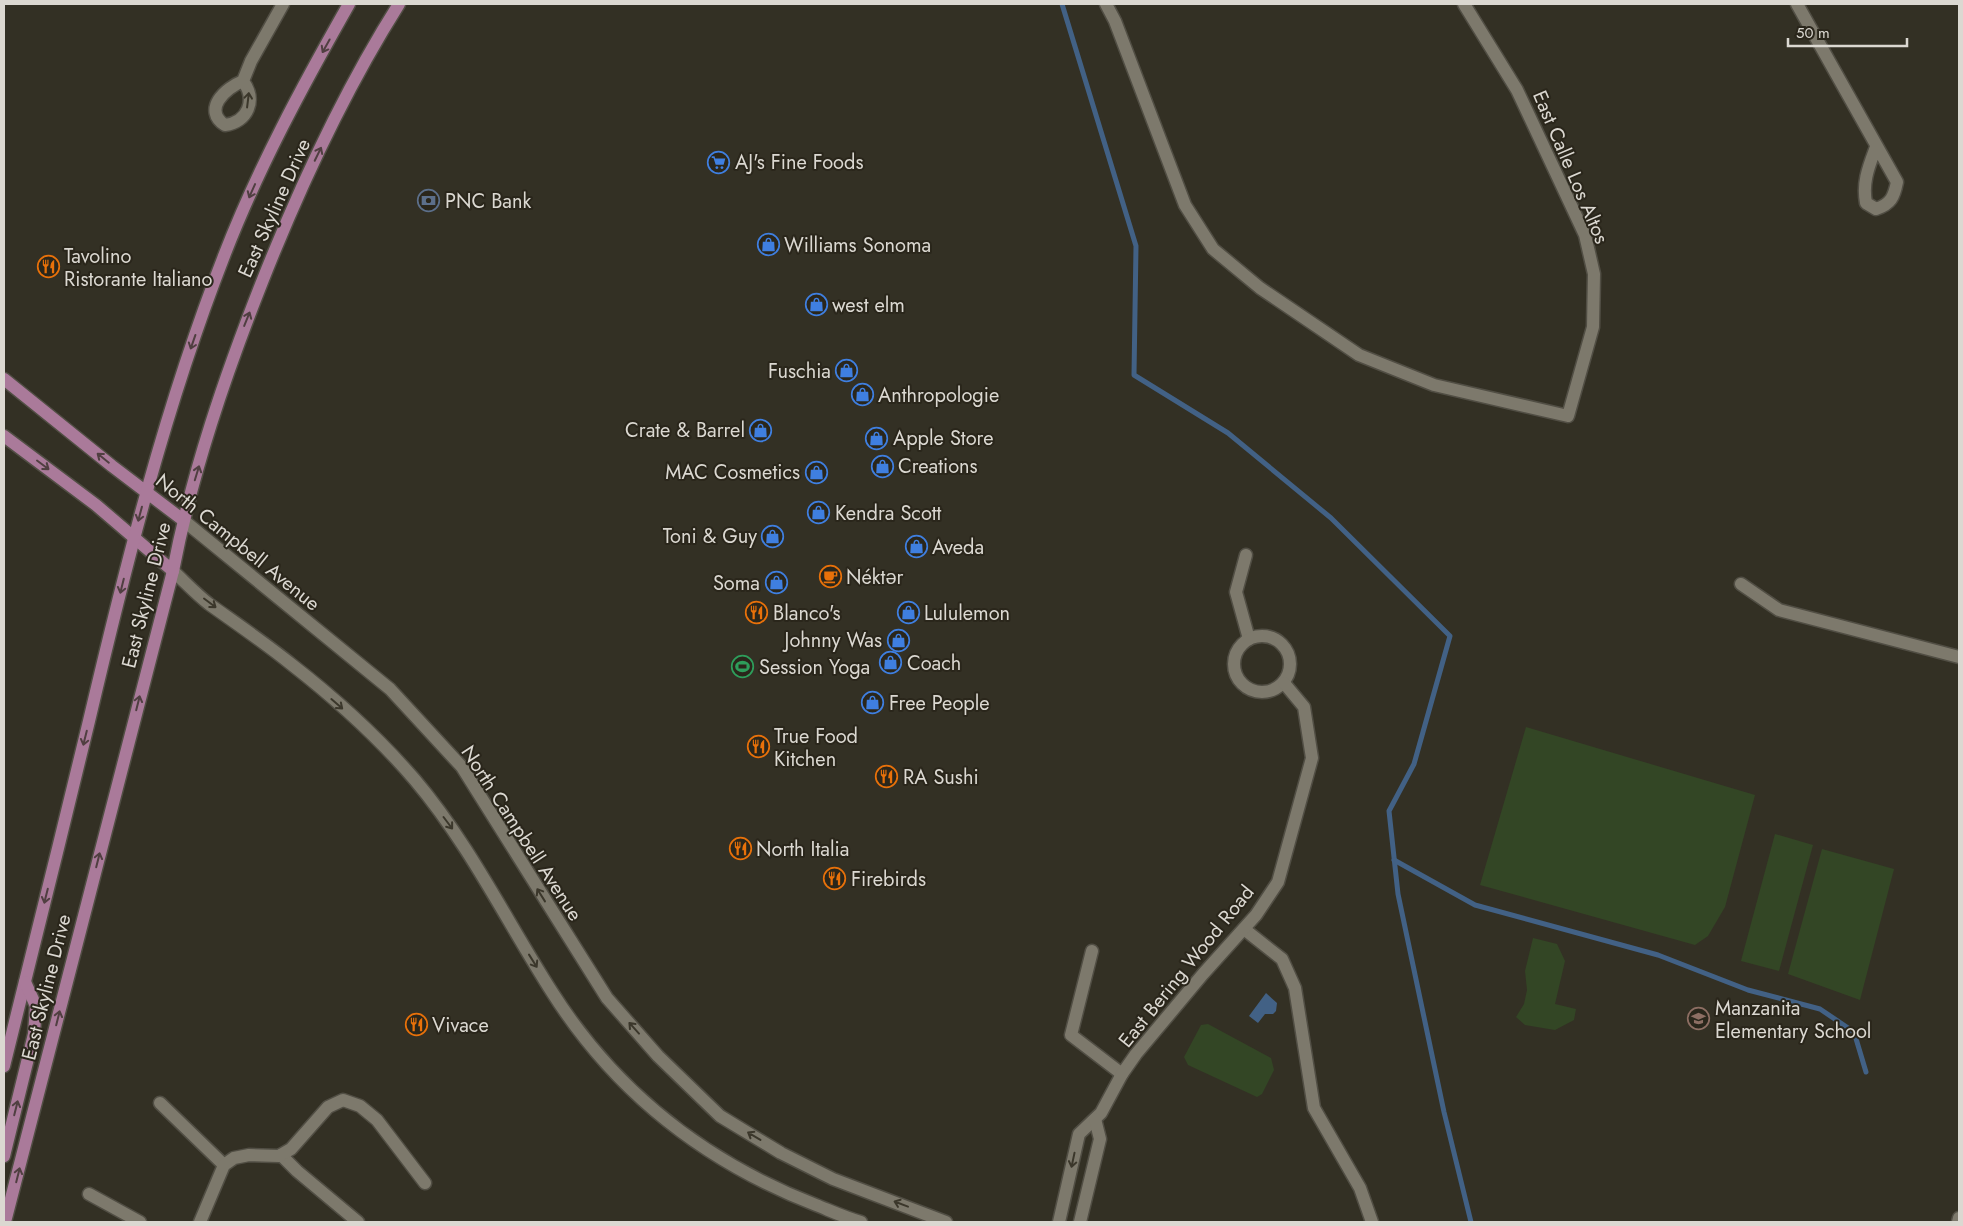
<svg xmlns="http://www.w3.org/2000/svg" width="1963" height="1226" font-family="Jost,sans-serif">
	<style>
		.green { fill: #334625 }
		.water { fill: #426185 }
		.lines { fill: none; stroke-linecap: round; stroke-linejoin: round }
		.stream { stroke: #426185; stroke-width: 5 }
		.minor-casing { stroke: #514e44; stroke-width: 15 }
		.major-casing { stroke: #514e44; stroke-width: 15 }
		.minor { stroke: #7d796c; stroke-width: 12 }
		.major { stroke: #aa7a9a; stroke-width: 12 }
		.oneway { stroke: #503f41 }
		.oneway2 { stroke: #3b372b }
		.labels { text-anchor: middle; stroke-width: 4; stroke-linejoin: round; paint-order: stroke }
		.poi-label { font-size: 20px; fill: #dbd8d1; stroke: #2a261b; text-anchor: start }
		.street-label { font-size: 20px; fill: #dbd8d1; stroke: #2a261b }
	</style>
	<rect width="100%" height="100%" fill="#333024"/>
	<g class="green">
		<path d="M1526,727L1755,795L1725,907L1708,936L1695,945L1480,885Z"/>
		<path d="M1775,834L1813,845L1779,971L1741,961Z"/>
		<path d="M1822,849L1894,869L1860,1000L1788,974Z"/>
		<path d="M1533,938L1557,944L1565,961L1555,1004L1576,1009L1574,1020L1555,1030L1525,1025L1516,1017L1524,1004L1527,990L1525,971Z"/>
		<path d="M1208,1024L1271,1058L1274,1070L1262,1094L1257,1097L1188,1065L1184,1057L1201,1025Z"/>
	</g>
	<path class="water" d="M1266,993L1277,1003L1276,1011L1273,1014H1265L1258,1023L1249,1016Z"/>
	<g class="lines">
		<g class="stream">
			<path d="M1062,4L1136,246L1134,375L1228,433L1331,518L1450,636L1414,764L1389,811L1398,894L1444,1112L1471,1222"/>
			<path d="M1394,860L1475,905L1658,955L1748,990L1820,1009L1854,1032L1866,1072"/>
		</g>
		<defs>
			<g id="minor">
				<path d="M1106,4L1115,21L1185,205L1213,249L1260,288L1359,355L1434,385L1568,416L1593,327L1594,274L1585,235L1517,90L1464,4"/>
				<path d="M1797,4L1897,182C1894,197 1891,204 1876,209L1866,203C1862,182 1869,166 1876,147"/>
				<path d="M243,81C257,100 248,122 225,125C202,110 225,88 243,81L251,61L283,4"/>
				<path d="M183,520L390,689L462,767L607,998L658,1056L720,1116L781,1153L833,1179L946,1222"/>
				<path d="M1246,555L1236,592L1249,639"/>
				<path d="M173,571C185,582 196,594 209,604C237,624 265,643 291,664C336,699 379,738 415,780C470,845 507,922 552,992C616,1093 705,1162 816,1205C831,1211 846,1218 861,1222"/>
				<path d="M1741,584L1779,610L1959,657"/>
				<circle cx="1262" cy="664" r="28"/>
				<path d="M1244,929L1282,959L1295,988L1314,1108L1360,1188L1372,1222"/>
				<path d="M1092,951L1071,1035L1122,1074"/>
				<path d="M160,1103L224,1165"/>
				<path d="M281,1155L297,1171L358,1222"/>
				<path d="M89,1194L140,1222"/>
				<path d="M200,1222L224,1165L234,1158L249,1155L279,1156L291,1149L328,1107L343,1100L360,1106L377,1120L425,1183"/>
				<path d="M1059,1222L1079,1134L1101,1113L1122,1074L1136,1054L1203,974L1256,915L1278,882L1312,758L1304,707L1284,683"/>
				<path d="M1080,1222L1100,1139L1095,1119"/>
				<path d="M1958,1222L1959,1218"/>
			</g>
			<g id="major">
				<path d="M4,379L112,466L183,520"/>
				<path d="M4,436L96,505L173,571"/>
				<path d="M4,1066C33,952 61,836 89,721C126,564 165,407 224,256C258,168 303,85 349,4"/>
				<path d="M4,1156L34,1034L36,1006L25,982"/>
				<path d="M5,1222L173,571C192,472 225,376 262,282C300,186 344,91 399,4"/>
			</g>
		</defs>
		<use href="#minor" class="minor-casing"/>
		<use href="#major" class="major-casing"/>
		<use href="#minor" class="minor"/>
		<use href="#major" class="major"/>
	</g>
	<defs><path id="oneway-shaft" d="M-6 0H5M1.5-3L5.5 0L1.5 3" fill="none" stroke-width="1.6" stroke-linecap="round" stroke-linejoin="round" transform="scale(1.25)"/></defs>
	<g class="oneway">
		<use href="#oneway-shaft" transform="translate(326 46) rotate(119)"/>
		<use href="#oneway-shaft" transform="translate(318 154) rotate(-64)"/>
		<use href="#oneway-shaft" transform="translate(252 191) rotate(114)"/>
		<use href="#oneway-shaft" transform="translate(247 319) rotate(-68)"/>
		<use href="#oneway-shaft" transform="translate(193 342) rotate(109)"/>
		<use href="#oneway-shaft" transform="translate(103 458) rotate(-141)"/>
		<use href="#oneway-shaft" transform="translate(43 465) rotate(37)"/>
		<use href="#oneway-shaft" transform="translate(197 473) rotate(-73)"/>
		<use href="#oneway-shaft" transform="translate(140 514) rotate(105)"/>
		<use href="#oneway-shaft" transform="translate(122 586) rotate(104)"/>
		<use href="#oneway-shaft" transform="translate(138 703) rotate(-76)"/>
		<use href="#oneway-shaft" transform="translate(85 738) rotate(104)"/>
		<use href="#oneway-shaft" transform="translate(98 860) rotate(-76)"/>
		<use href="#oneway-shaft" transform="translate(46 896) rotate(104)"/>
		<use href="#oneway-shaft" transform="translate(58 1018) rotate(-76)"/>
		<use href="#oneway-shaft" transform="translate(16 1108) rotate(-76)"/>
		<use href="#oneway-shaft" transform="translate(18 1175) rotate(-76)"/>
	</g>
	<g class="oneway2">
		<use href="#oneway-shaft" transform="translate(248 100) rotate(-83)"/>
		<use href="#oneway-shaft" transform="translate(210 603) rotate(37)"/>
		<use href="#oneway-shaft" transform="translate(337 704) rotate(41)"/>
		<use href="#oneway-shaft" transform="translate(448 823) rotate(53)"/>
		<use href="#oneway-shaft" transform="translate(541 895) rotate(-122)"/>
		<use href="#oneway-shaft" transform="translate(533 961) rotate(58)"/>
		<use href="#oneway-shaft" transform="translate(634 1028) rotate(-132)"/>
		<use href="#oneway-shaft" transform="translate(754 1136) rotate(-149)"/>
		<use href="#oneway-shaft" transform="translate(1073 1160) rotate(102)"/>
		<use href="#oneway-shaft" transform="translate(901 1204) rotate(-159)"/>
	</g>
	<defs>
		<symbol id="supermarket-ring" viewBox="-11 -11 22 22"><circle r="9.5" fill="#2a261b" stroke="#3f7fe0" stroke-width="1.5"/><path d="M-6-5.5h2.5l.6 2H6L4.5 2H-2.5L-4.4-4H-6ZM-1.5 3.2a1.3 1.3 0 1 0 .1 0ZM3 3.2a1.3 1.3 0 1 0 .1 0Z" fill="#3f7fe0"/></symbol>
		<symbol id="bank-ring" viewBox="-11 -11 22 22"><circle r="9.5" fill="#2a261b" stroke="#5c6f8a" stroke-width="1.5"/><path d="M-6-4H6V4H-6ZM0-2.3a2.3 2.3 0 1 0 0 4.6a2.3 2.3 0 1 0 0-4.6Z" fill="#5c6f8a"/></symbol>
		<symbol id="shop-ring" viewBox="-11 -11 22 22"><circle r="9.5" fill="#2a261b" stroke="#3f7fe0" stroke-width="1.5"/><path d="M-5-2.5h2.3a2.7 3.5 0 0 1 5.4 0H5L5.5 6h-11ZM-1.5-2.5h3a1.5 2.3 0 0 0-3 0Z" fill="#3f7fe0"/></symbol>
		<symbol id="restaurant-ring" viewBox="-11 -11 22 22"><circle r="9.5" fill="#2a261b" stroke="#e8710a" stroke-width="1.5"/><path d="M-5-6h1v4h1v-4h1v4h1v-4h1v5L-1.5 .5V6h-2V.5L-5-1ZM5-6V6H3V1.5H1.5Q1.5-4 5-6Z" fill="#e8710a"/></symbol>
		<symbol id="cafe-ring" viewBox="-11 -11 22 22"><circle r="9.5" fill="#2a261b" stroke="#e8710a" stroke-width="1.5"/><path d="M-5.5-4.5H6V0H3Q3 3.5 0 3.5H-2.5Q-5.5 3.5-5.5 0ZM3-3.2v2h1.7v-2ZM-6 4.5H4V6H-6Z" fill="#e8710a"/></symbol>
		<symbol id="stadium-ring" viewBox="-11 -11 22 22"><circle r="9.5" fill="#2a261b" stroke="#2e9e5b" stroke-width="1.5"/><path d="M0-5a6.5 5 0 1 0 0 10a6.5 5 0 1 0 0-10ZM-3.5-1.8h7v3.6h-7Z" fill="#2e9e5b"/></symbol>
		<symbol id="school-ring" viewBox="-11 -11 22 22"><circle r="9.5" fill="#2a261b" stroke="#8d6e63" stroke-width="1.5"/><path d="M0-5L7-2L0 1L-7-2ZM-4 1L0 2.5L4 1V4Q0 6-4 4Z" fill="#8d6e63"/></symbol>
	</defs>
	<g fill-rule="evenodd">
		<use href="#supermarket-ring" x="706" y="150" width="25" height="25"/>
		<use href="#bank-ring" x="416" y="188" width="25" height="25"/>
		<use href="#shop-ring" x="756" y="232" width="25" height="25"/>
		<use href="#restaurant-ring" x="36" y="254" width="25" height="25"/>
		<use href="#shop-ring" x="804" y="292" width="25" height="25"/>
		<use href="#shop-ring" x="834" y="358" width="25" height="25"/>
		<use href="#shop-ring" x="850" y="382" width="25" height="25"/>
		<use href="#shop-ring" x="748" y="418" width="25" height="25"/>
		<use href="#shop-ring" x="864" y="426" width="25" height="25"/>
		<use href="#shop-ring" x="870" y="454" width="25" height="25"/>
		<use href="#shop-ring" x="804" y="460" width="25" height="25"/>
		<use href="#shop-ring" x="806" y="500" width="25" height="25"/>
		<use href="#shop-ring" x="760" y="524" width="25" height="25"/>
		<use href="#shop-ring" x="904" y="534" width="25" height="25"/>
		<use href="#cafe-ring" x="818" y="564" width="25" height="25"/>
		<use href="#shop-ring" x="764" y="570" width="25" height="25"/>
		<use href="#restaurant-ring" x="744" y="600" width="25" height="25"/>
		<use href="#shop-ring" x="896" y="600" width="25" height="25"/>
		<use href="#shop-ring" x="886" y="628" width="25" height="25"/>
		<use href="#shop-ring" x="878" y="650" width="25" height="25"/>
		<use href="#stadium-ring" x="730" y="654" width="25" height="25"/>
		<use href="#shop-ring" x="860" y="690" width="25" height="25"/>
		<use href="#restaurant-ring" x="746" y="734" width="25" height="25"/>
		<use href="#restaurant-ring" x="874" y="764" width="25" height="25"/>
		<use href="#restaurant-ring" x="728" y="836" width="25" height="25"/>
		<use href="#restaurant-ring" x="822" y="866" width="25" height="25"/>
		<use href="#school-ring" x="1686" y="1006" width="25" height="25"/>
		<use href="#restaurant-ring" x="404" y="1012" width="25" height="25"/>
	</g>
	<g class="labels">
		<g class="poi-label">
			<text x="735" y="169">AJ's Fine Foods</text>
			<text x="445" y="208">PNC Bank</text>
			<text x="784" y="252">Williams Sonoma</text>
			<text x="64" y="263">Tavolino<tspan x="64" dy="23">Ristorante Italiano</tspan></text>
			<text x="832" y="312">west elm</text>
			<text x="831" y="378" text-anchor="end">Fuschia</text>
			<text x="878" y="402">Anthropologie</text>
			<text x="745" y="437" text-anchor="end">Crate &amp; Barrel</text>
			<text x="893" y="445">Apple Store</text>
			<text x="898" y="473">Creations</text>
			<text x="800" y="479" text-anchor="end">MAC Cosmetics</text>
			<text x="835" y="520">Kendra Scott</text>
			<text x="757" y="543" text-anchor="end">Toni &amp; Guy</text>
			<text x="932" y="554">Aveda</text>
			<text x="846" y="584">Néktər</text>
			<text x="760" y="590" text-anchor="end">Soma</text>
			<text x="773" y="620">Blanco's</text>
			<text x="924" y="620">Lululemon</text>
			<text x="882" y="647" text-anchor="end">Johnny Was</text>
			<text x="907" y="670">Coach</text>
			<text x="759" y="674">Session Yoga</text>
			<text x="889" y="710">Free People</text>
			<text x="774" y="743">True Food<tspan x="774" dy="23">Kitchen</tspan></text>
			<text x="903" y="784">RA Sushi</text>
			<text x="756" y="856">North Italia</text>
			<text x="851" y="886">Firebirds</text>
			<text x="1715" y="1015">Manzanita<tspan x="1715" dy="23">Elementary School</tspan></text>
			<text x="432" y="1032">Vivace</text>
		</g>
		<g class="street-label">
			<text transform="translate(1571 167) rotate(67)" y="7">East Calle Los Altos</text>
			<text transform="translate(274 208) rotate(-66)" y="7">East Skyline Drive</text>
			<text transform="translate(238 542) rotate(39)" y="7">North Campbell Avenue</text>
			<text transform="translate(146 595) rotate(-76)" y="7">East Skyline Drive</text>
			<text transform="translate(522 833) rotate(57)" y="7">North Campbell Avenue</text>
			<text transform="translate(1186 966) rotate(-51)" y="7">East Bering Wood Road</text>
			<text transform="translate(46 987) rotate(-76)" y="7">East Skyline Drive</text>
		</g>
	</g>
	<rect width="1963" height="1226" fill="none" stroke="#dbd8d1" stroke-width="10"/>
	<path d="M1788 38v8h119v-8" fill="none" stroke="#dbd8d1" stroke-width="2.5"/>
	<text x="1796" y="38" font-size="15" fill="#dbd8d1" stroke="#2a261b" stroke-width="4" paint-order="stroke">50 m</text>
</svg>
